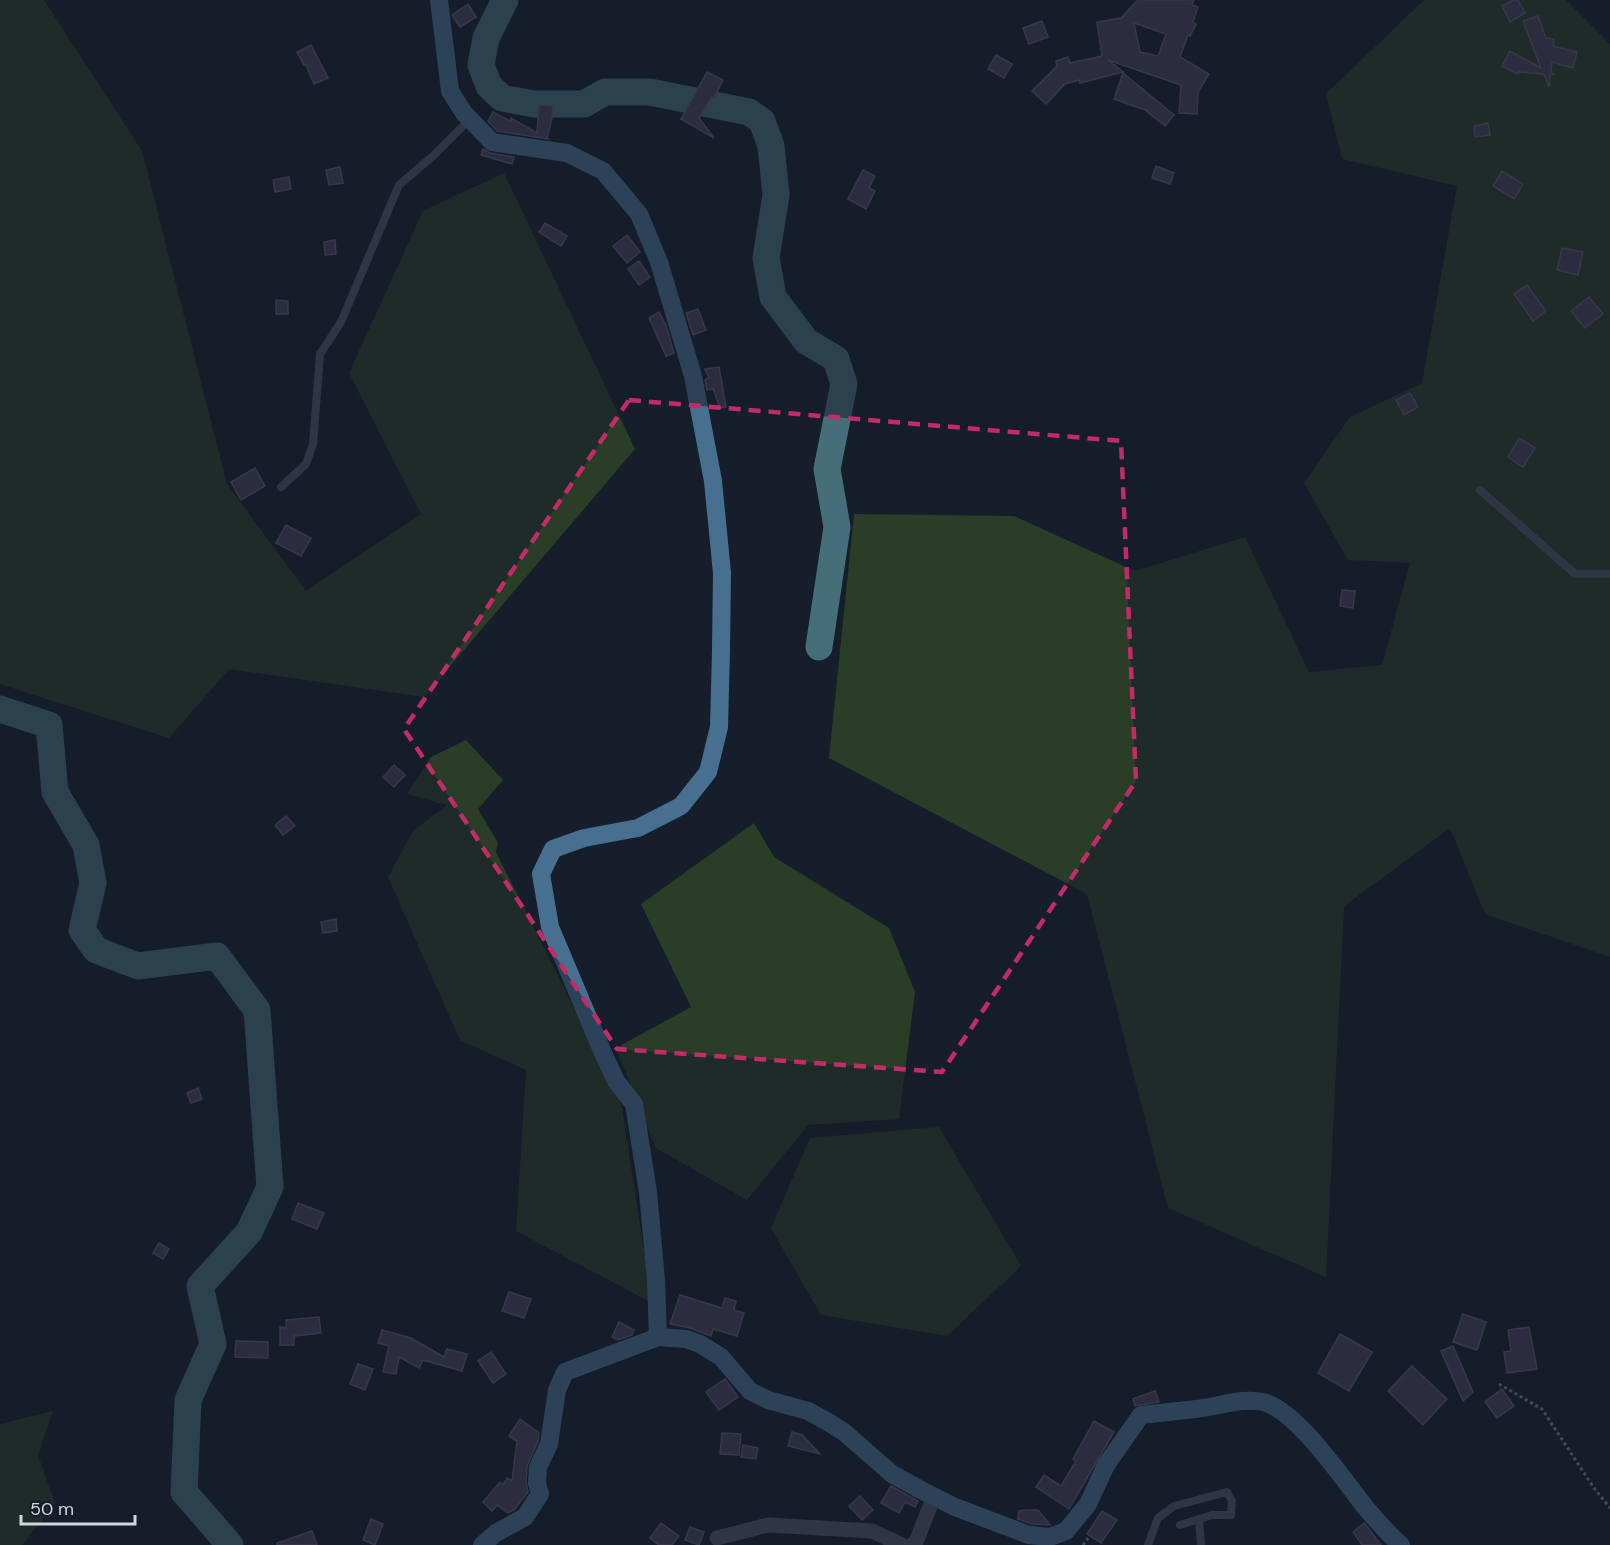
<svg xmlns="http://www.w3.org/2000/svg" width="1610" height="1545" font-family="'DM Sans',sans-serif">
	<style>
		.green { fill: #293d27 }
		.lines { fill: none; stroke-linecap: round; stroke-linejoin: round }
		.river { stroke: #456e78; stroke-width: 27 }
		.building { fill: #473f5c; stroke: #5d596a; stroke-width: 1.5; fill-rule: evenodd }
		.path { stroke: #7a818c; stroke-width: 3; stroke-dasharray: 3 3; stroke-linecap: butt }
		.lane { stroke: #4c5564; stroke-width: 8 }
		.street { stroke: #4c5564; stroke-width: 15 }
		.secondary { stroke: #477090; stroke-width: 18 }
		.marked { fill: none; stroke: #c32b68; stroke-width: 4.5; stroke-dasharray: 12 8; stroke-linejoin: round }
	</style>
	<rect width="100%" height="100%" fill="#161d2b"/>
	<g class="green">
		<path d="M0,0H44L142,151L227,484L306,591L421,514L349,373L423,211L504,173L635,449L424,697L229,669L169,738L0,684Z"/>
		<path d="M1424,0H1566L1610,44V957L1485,914L1450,828L1344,906L1326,1277L1168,1208L1087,894L829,758L854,514L1014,516L1135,571L1245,537L1309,672L1382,665L1410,563L1348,560L1304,483L1350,417L1422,383L1457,186L1342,159L1326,94Z"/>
		<path d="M466,740L503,780L478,809L498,843L496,852L621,1102L652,1303L516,1231L526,1070L460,1040L388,877L413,831L447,805L407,794L431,757Z"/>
		<path d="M754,823L774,857L889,928L915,992L899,1119L808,1125L747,1200L656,1148L616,1048L691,1007L641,904Z"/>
		<path d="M939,1127L1021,1266L947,1336L821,1315L771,1228L810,1138Z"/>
		<path d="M53,1411L38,1455L55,1504L22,1545H0V1424Z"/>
	</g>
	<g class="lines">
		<g class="river">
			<path d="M505,0L486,38L481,65L489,86L502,98L534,104H584L605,92H650L749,112L762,121L771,146L776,195L766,258L773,297L806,341L836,359L844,384L827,469L837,527L819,647"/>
			<path d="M0,709L49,725L55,792L86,845L93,883L82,930L96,950L138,966L217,956L257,1010L270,1187L249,1232L200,1286L213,1344L188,1400L184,1492L230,1545"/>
		</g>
	</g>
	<g class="building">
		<path d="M1138,0H1194L1192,5L1198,7L1193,22L1196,24L1190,36L1188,35L1180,57L1209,74L1198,92L1197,114L1179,113L1181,85L1108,60L1123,72L1080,83L1079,80L1065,84L1046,104L1032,91L1057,66L1056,61L1068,57L1070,63L1102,56L1097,22L1121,18ZM1134,23L1166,34L1158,56L1140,52Z"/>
		<path d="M1513,0H1518L1525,13L1510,22L1502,6Z"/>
		<path d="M468,4L476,17L460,27L452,15Z"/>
		<path d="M1538,16L1546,38L1554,39L1553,46L1577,52L1573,68L1552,62L1551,72L1554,74L1550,75L1549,87L1544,74L1518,72L1517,74L1502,66L1510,51L1541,68L1523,21Z"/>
		<path d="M1042,21L1048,37L1029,44L1023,28Z"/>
		<path d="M311,45L328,78L314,84L306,65H304L297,52Z"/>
		<path d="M996,55L1012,64L1004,78L988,69Z"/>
		<path d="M707,72L723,80L714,98L712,97L699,118L714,138L681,119Z"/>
		<path d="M1123,73L1174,115L1165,126L1145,110L1114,99Z"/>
		<path d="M539,105L553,106L552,118L547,138L548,139L497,131L488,121L493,112L510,121L511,118L537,133Z"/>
		<path d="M1488,123L1490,135L1475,137L1474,126Z"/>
		<path d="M483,149L490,153L514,157L512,164L481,155Z"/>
		<path d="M1156,166L1174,173L1170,184L1152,178Z"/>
		<path d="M340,167L343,183L329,185L326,170Z"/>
		<path d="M863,170L875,176L869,188L875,191L866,209L848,199Z"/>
		<path d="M1502,171L1523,184L1514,199L1493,186Z"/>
		<path d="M289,177L291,189L275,192L273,180Z"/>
		<path d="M545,223L567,236L561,246L539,232Z"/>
		<path d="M627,235L640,252L627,263L613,246Z"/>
		<path d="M335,240L336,254L325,255L324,242Z"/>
		<path d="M1562,248L1583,252L1578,275L1557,270Z"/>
		<path d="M639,261L650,277L639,285L628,269Z"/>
		<path d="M1527,285L1546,311L1533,321L1514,294Z"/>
		<path d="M1589,297L1603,314L1585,328L1571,311Z"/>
		<path d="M276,300L288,301V314H276Z"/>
		<path d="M698,309L706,330L693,335L686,313Z"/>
		<path d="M659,312L666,325L674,353L666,356L649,318Z"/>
		<path d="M719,367L726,407L720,408L713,389L707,390L705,380L709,378L705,369Z"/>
		<path d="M1410,393L1418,407L1404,415L1396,400Z"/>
		<path d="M1519,438L1535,448L1523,467L1508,457Z"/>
		<path d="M255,468L265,486L241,500L231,482Z"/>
		<path d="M286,525L311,538L301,556L276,543Z"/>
		<path d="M1342,590L1355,591L1353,608L1340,606Z"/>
		<path d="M394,765L405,775L394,787L383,777Z"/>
		<path d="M286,816L295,826L283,835L275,825Z"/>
		<path d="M336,919L337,931L323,933L321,922Z"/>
		<path d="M198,1088L202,1099L191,1103L187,1093Z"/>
		<path d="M298,1203L324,1213L317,1229L292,1219Z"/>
		<path d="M159,1243L169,1249L163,1259L153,1253Z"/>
		<path d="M509,1292L531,1299L524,1318L502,1311Z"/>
		<path d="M680,1295L722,1308L725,1298L736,1301L734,1310L744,1313L737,1336L713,1329L711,1336L690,1328L670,1324Z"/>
		<path d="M1463,1314L1486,1322L1477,1350L1453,1342Z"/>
		<path d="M319,1317L321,1333L294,1336V1345H280V1327L286,1328V1320Z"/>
		<path d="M619,1322L634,1330L632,1335L618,1340L612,1337Z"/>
		<path d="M1529,1327L1537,1369L1507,1373L1504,1352L1511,1351L1508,1330Z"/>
		<path d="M382,1330L411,1338L444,1357L447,1349L467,1354L462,1371L423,1360L419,1368L399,1357L396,1374L383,1372L389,1346L378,1343Z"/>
		<path d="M1340,1334L1372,1352L1349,1391L1318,1373Z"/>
		<path d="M236,1341L268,1342V1358L235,1357Z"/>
		<path d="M1453,1346L1473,1392L1463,1401L1441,1351Z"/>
		<path d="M491,1352L506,1374L493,1383L478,1361Z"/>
		<path d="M358,1364L373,1369L365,1390L350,1384Z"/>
		<path d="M1412,1366L1447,1399L1423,1425L1388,1391Z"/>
		<path d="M725,1379L738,1397L719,1410L706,1392Z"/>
		<path d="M1502,1389L1514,1406L1497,1418L1485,1402Z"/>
		<path d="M1155,1391L1159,1402L1135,1406L1133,1399Z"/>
		<path d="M520,1419L539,1433L538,1441L527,1466L526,1482L528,1492L514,1510L508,1513L497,1505L492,1511L483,1502L500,1482L503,1485L507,1478L512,1481L517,1441L509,1436Z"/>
		<path d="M1094,1421L1114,1432L1069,1509L1036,1487L1044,1475L1061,1486L1076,1461L1073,1459Z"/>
		<path d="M792,1432L802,1435L820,1454L788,1446Z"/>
		<path d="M722,1433L741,1434L739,1455L720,1454Z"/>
		<path d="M743,1445L758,1448L756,1459L741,1457Z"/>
		<path d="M891,1486L918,1501L915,1507L905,1502L899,1513L881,1503Z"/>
		<path d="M860,1496L873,1510L862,1520L849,1506Z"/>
		<path d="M1025,1510H1038L1050,1525L1032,1524L1018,1519L1019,1511Z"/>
		<path d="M1102,1511L1117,1520L1101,1543L1087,1534Z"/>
		<path d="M371,1519L383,1524L375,1545L363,1540Z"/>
		<path d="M661,1523L679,1536L672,1545H659L650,1538Z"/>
		<path d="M1364,1523L1366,1525L1381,1545H1362L1353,1532Z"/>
		<path d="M690,1527L704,1532L699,1545L685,1540Z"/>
		<path d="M312,1531L317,1545H277V1543Z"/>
	</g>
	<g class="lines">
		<g class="path">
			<path d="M1499,1384L1542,1409L1594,1488L1610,1508"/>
			<path d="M1083,1545L1088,1538"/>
		</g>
		<g class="lane">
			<path d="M281,487L306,464L313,444L320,354L341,322L399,185L433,156L469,120"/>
			<path d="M1480,490L1575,574H1610"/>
			<path d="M1199,1519L1201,1545"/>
			<path d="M1148,1545L1158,1518L1174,1506L1227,1492L1232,1501L1231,1515H1212L1180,1525"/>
		</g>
		<g class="street">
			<path d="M717,1538L768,1525L872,1531L902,1545"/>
			<path d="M912,1545L916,1542L934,1496"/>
		</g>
		<g class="secondary">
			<path d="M439,0L450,91L464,113L492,142L567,153L603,171L639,214L659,262L693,376L713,481L722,573L721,650L719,727L708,772L681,806L638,828L584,838L553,849L541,874L550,927L603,1053L616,1081L634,1104L648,1192L656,1280L658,1337"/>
			<path d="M482,1545L496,1533L525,1517L540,1494L537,1483L538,1467L549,1444L557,1390L565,1372L658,1337L686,1339L700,1344L721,1357L750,1391L768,1400L808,1411L828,1422L844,1432L892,1474L921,1490L955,1507L1029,1535L1050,1537L1066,1531L1088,1504L1106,1465L1141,1415C1163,1412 1186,1411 1209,1407C1227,1404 1244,1398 1263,1402C1297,1410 1344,1481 1366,1508C1377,1521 1388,1534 1401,1545"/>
		</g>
	</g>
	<path d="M0 0H1610V1545H0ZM629,400L1121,441L1136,781L942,1072L617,1049L404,729Z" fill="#161d2b" fill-opacity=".55" fill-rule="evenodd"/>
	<path class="marked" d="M629,400L1121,441L1136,781L942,1072L617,1049L404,729Z"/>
	<path d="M21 1515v9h114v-9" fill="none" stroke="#d0d6df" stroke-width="3"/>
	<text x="30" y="1515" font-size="18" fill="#d0d6df" stroke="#161d2b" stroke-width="4.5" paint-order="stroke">50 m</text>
</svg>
